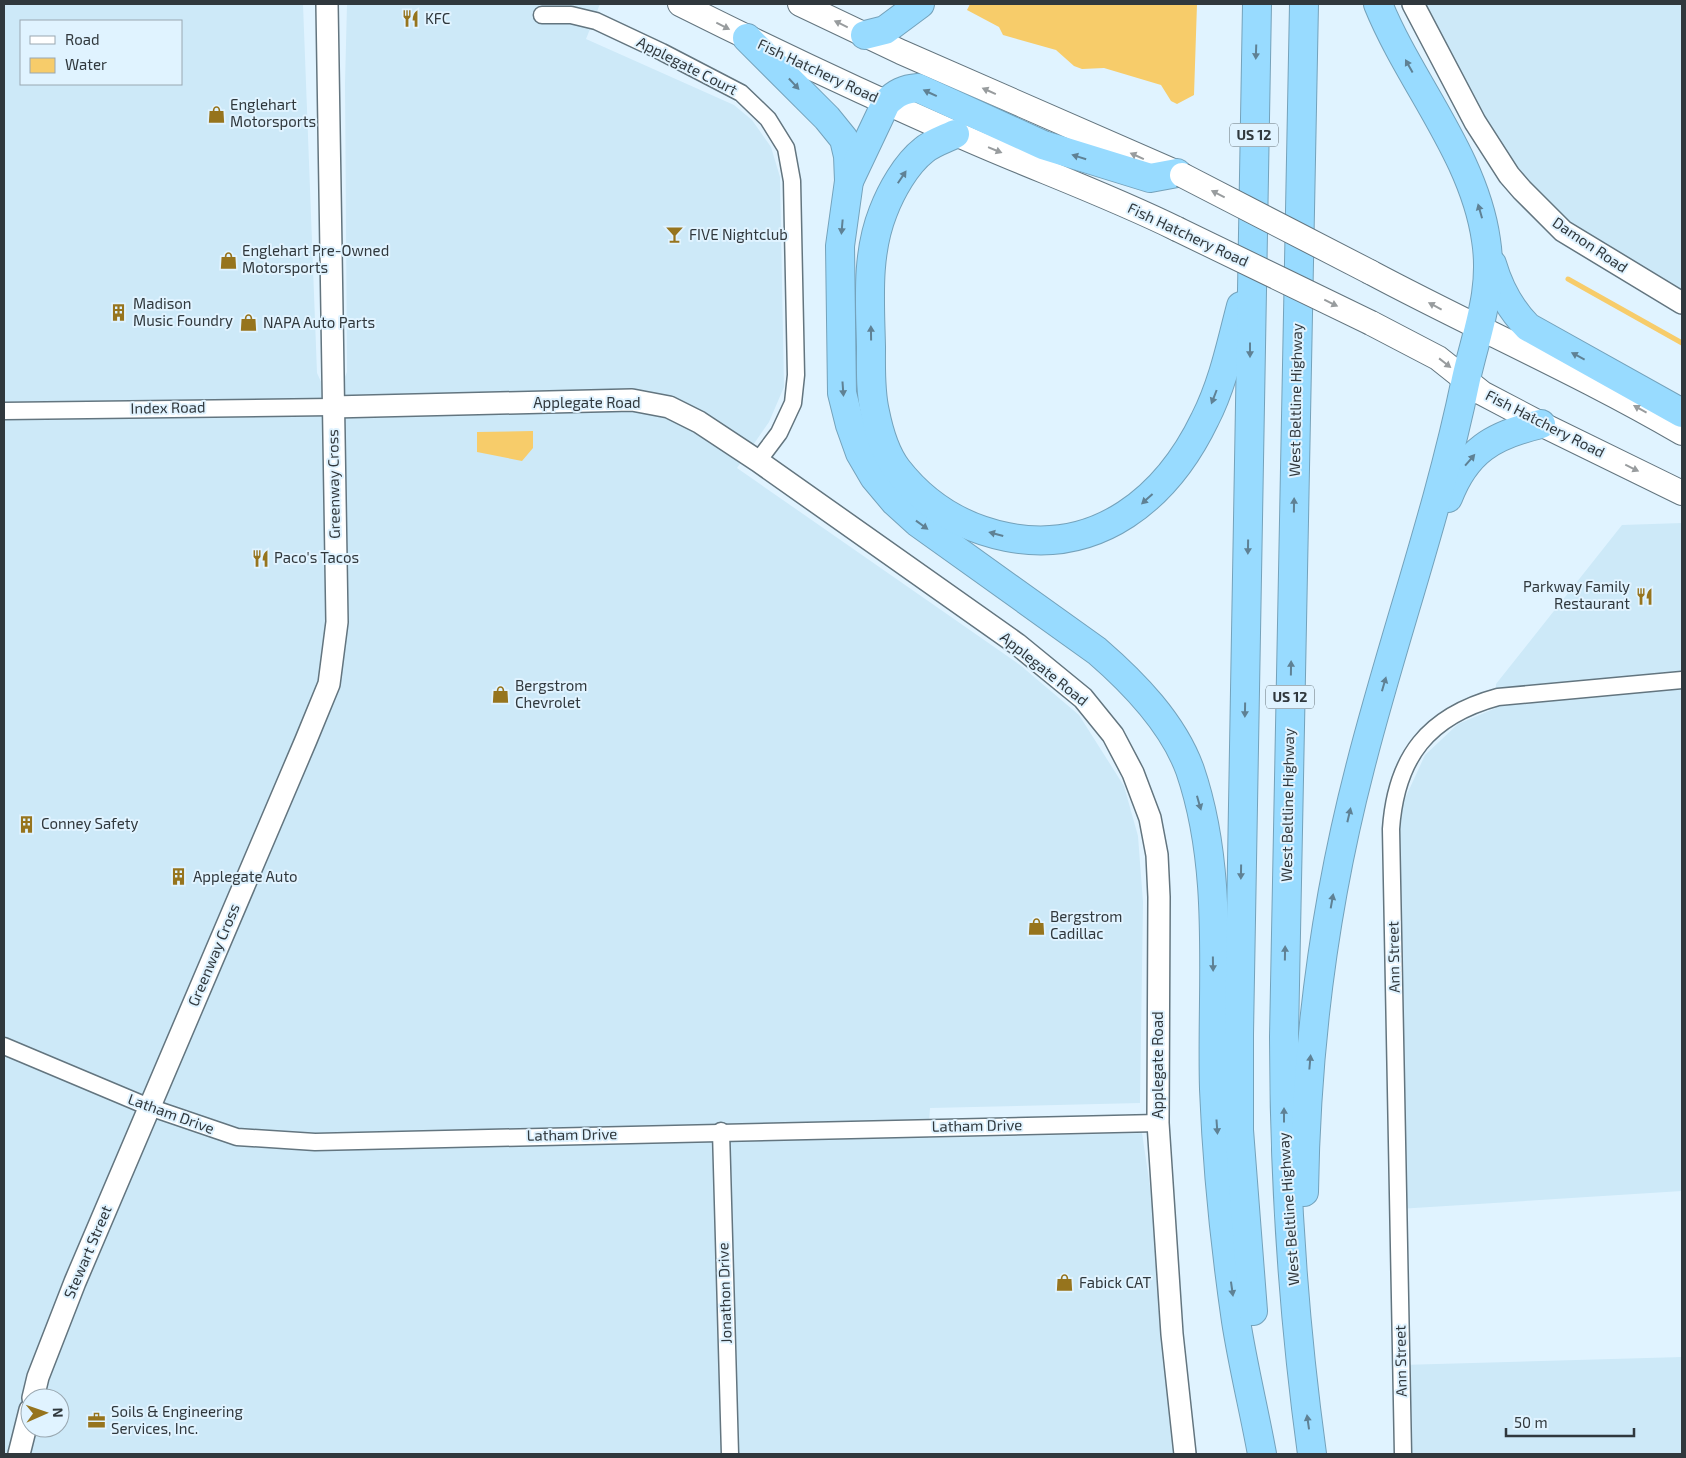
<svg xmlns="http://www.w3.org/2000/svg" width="1686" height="1458" font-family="'Exo 2',sans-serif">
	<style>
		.built { fill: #cde9f8; fill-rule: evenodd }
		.water { fill: #f7cc6a }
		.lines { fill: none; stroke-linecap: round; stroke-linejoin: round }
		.stream { stroke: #f7cc6a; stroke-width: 5 }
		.minor-casing { stroke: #63757f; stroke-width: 19 }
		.tertiary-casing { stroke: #63757f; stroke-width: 24 }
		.secondary-casing { stroke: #63757f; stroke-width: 26 }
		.motorway-casing { stroke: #74a2bb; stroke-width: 30 }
		.minor { stroke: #fff; stroke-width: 16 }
		.tertiary { stroke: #fff; stroke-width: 21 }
		.secondary { stroke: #fff; stroke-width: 24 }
		.motorway { stroke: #98dbff; stroke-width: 28 }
		.secondary-bridge-casing { stroke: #63757f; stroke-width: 26; stroke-linecap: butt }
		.secondary-bridge { stroke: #fff; stroke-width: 24 }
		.oneway { fill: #989c9e }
		.oneway2 { fill: #5f8194 }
		.labels { text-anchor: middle; stroke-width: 4; stroke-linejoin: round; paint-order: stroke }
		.shield { fill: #e0f3ff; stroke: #657077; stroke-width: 1 }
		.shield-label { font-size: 14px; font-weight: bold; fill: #30383d }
		.poi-label { font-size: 15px; fill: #30383d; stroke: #e0f3ff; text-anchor: start }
		.street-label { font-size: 15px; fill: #30383d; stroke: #e0f3ff }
	</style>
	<rect width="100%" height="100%" fill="#e0f3ff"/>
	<g class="built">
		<path d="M4,4H303L317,373L332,406L347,372L345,84L347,4H600L586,39L734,105L752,120L771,147L780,177L784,387L769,422L737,468L1020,665L1079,715L1124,786L1138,836L1143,902L1140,1103L930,1108L928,1138L1142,1133L1172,1334L1185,1454H4ZM21,21H181V84H21ZM30,1398H60V1428H30Z"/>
		<path d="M1413,4H1682V303L1538,207Z"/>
		<path d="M1682,523V1191L1398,1209L1391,829L1425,755L1458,724L1496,708V684L1622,525Z"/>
		<path d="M1682,1357V1454H1403L1401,1365Z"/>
	</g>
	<g class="water">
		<path d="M970,4H1197L1194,95L1177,104L1171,101L1161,85L1104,68L1082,69L1074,66L1056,50L1003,35L999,27L967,10Z"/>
		<path d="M533,431V448L522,461L477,452V432Z"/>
	</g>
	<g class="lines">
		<path class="stream" d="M1568,279L1682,343"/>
		<defs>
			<g id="minor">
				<path d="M542,15H571L596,21L662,52L741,93L768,119L786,148L792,181L796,375L793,403L779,433L758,461"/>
				<path d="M4,411L332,407"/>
				<path d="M4,1046L149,1107L237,1137L315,1142L1158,1123"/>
				<path d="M721,1131L730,1454"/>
				<path d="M1403,1454L1391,829C1396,757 1428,716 1498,697L1682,680"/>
			</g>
			<g id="tertiary">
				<path d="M1413,4L1475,122L1509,175L1522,190L1563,231L1682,303"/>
				<path d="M332,407L632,400L669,407L699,422L758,461L1017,644L1083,698L1113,735L1133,773L1150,818L1157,855L1159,897L1158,1123L1172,1334L1185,1454"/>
				<path d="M33,1398L38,1377L75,1282L306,740L329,684L337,622L327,4"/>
				<path d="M19,1454L30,1410"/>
			</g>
			<g id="secondary">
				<path d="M680,4C770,49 861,92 954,133C1027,166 1104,193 1177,229"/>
				<path d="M800,4L901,52L1182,175"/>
				<path d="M1370,272C1473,327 1581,374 1682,433"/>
				<path d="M1371,323L1438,358L1482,393L1541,424L1682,493"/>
			</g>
			<g id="motorway">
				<path d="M1304,4L1284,1037C1284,1177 1293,1316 1312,1454"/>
				<path d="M865,35L885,30L920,4"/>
				<path d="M747,38L827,118L844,139L848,156L849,181L840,246L842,393L850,425L860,453L874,477L895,502L917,522L1097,651C1134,683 1173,723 1190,770C1225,872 1211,984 1214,1089C1217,1167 1225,1245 1236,1321C1243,1366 1254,1410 1262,1454"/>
				<path d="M955,134C945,139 932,143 924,150C906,164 891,191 883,212C866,255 870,301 871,347C871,368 870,391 875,412C879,432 885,453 897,469C925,505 962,528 1007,537C1098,555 1167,498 1205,419C1223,384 1231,344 1241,306"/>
				<path d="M850,179L886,103C896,93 904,89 918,88L1043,145L1150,178L1177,173"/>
				<path d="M1492,264C1499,288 1510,309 1528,327L1682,413"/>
				<path d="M1448,498C1466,451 1493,435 1541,424"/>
				<path d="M1304,1192C1306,1049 1324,907 1360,768C1393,638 1439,511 1466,379C1477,330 1494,291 1486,240C1474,155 1410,83 1378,4"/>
				<path d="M1253,1311L1239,1130V1034L1257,4"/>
			</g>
		</defs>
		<use href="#minor" class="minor-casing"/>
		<use href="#tertiary" class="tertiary-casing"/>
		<use href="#secondary" class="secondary-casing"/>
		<use href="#motorway" class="motorway-casing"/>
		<use href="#minor" class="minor"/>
		<use href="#tertiary" class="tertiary"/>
		<use href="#secondary" class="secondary"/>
		<use href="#motorway" class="motorway"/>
		<defs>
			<g id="secondary-bridge">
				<path d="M1182,175L1370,272"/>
				<path d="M1177,229L1371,323"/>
			</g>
		</defs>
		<use href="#secondary-bridge" class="secondary-bridge-casing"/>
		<use href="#secondary-bridge" class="secondary-bridge"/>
	</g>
	<defs><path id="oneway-solid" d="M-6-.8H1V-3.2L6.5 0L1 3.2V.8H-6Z" transform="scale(1.25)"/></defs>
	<g class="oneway">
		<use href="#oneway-solid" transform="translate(841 24) rotate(-154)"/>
		<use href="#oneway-solid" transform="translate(723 26) rotate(27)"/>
		<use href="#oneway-solid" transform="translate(989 91) rotate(-156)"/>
		<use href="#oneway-solid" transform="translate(995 150) rotate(22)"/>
		<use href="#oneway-solid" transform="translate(1137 156) rotate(-156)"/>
		<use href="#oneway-solid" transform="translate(1218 194) rotate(-153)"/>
		<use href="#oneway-solid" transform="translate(1331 303) rotate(26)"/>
		<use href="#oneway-solid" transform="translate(1435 306) rotate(-152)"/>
		<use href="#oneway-solid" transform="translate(1445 363) rotate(38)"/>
		<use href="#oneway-solid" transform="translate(1640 409) rotate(-151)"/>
		<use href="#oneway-solid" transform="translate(1632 468) rotate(26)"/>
	</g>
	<g class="oneway2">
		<use href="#oneway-solid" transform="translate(1256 52) rotate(92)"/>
		<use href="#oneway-solid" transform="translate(1409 66) rotate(-119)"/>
		<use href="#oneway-solid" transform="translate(794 84) rotate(47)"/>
		<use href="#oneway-solid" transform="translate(930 93) rotate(-155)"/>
		<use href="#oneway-solid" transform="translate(1079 157) rotate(-163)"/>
		<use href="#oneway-solid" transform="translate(902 177) rotate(-56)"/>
		<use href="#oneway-solid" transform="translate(1480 211) rotate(-106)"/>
		<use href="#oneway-solid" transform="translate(842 227) rotate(95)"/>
		<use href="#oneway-solid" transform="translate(871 333) rotate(-91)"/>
		<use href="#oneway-solid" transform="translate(1250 350) rotate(90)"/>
		<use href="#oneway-solid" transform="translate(1578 356) rotate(-152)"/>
		<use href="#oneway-solid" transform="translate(843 389) rotate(86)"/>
		<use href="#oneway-solid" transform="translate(1214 397) rotate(111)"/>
		<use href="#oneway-solid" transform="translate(1470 460) rotate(-49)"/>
		<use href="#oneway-solid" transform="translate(1147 499) rotate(138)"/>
		<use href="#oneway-solid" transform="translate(1294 505) rotate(-89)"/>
		<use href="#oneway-solid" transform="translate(922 525) rotate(36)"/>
		<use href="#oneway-solid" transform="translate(996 534) rotate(-165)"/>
		<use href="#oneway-solid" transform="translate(1248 547) rotate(91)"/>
		<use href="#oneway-solid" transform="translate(1291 668) rotate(-89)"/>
		<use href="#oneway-solid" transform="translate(1384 684) rotate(-74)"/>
		<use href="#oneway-solid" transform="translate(1245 710) rotate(91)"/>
		<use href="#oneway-solid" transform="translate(1199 803) rotate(74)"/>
		<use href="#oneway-solid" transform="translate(1349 815) rotate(-77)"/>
		<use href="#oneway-solid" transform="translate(1241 872) rotate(91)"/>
		<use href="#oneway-solid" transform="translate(1332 901) rotate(-80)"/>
		<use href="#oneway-solid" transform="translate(1285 953) rotate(-89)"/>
		<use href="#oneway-solid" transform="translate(1213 964) rotate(89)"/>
		<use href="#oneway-solid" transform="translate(1310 1062) rotate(-85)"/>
		<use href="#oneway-solid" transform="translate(1284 1115) rotate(-90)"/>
		<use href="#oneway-solid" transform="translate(1217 1127) rotate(86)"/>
		<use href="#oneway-solid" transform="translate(1232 1289) rotate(82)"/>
		<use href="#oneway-solid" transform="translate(1308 1422) rotate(-98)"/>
	</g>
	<defs>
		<symbol id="restaurant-bare" viewBox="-9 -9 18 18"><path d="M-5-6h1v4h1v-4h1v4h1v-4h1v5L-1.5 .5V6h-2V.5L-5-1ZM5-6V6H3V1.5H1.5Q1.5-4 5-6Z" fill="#96741d" stroke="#e0f3ff" stroke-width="2.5" paint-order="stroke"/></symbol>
		<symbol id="shop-bare" viewBox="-9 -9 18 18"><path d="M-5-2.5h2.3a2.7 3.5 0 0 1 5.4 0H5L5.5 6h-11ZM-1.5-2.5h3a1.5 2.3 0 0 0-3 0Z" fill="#96741d" stroke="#e0f3ff" stroke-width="2.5" paint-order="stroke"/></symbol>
		<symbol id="bar-bare" viewBox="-9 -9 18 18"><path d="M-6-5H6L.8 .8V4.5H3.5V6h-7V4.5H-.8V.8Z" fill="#96741d" stroke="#e0f3ff" stroke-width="2.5" paint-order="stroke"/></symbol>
		<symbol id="building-bare" viewBox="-9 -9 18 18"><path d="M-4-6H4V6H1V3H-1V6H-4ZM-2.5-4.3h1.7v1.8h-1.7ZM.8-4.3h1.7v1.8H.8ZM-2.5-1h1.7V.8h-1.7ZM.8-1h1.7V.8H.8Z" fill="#96741d" stroke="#e0f3ff" stroke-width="2.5" paint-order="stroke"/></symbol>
		<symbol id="office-bare" viewBox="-9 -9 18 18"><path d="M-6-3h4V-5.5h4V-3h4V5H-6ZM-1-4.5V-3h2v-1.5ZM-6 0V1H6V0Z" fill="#96741d" stroke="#e0f3ff" stroke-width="2.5" paint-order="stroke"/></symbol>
	</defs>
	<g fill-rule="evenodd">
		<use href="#restaurant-bare" x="398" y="6" width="25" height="25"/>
		<use href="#shop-bare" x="204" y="102" width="25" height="25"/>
		<use href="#bar-bare" x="662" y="222" width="25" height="25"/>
		<use href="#shop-bare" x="216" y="248" width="25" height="25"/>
		<use href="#building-bare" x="106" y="300" width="25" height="25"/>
		<use href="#shop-bare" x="236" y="310" width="25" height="25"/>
		<use href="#restaurant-bare" x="248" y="546" width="25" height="25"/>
		<use href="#restaurant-bare" x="1632" y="584" width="25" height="25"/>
		<use href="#shop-bare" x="488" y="682" width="25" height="25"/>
		<use href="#building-bare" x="14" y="812" width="25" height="25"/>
		<use href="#building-bare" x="166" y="864" width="25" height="25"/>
		<use href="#shop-bare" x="1024" y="914" width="25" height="25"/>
		<use href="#shop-bare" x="1052" y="1270" width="25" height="25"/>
		<use href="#office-bare" x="84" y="1408" width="25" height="25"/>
	</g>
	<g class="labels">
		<g class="shield">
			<rect x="1230" y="123.5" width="48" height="23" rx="4"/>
			<rect x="1266" y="685.5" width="48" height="23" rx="4"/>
		</g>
		<g class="shield-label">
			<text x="1254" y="140">US 12</text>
			<text x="1290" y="702">US 12</text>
		</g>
		<g class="poi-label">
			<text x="425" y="24">KFC</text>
			<text x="230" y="110">Englehart<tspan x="230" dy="17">Motorsports</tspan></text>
			<text x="689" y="240">FIVE Nightclub</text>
			<text x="242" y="256">Englehart Pre-Owned<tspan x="242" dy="17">Motorsports</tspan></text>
			<text x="133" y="309">Madison<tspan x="133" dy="17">Music Foundry</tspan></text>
			<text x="263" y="328">NAPA Auto Parts</text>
			<text x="274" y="563">Paco's Tacos</text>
			<text x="1630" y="592" text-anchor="end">Parkway Family<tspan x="1630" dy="17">Restaurant</tspan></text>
			<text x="515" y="691">Bergstrom<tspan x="515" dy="17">Chevrolet</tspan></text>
			<text x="41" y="829">Conney Safety</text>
			<text x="193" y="882">Applegate Auto</text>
			<text x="1050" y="922">Bergstrom<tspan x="1050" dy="17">Cadillac</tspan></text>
			<text x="1079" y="1288">Fabick CAT</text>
			<text x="111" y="1417">Soils &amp; Engineering<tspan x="111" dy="17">Services, Inc.</tspan></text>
		</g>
		<g class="street-label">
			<text transform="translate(687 66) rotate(27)" y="5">Applegate Court</text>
			<text transform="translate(818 71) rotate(25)" y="5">Fish Hatchery Road</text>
			<text transform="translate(1188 235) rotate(25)" y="5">Fish Hatchery Road</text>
			<text transform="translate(1590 245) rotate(34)" y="5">Damon Road</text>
			<text transform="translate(1296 400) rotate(-89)" y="5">West Beltline Highway</text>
			<text x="587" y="408">Applegate Road</text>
			<text transform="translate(168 408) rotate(-1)" y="5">Index Road</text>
			<text transform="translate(1545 424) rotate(27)" y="5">Fish Hatchery Road</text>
			<text transform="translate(334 484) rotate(-91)" y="5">Greenway Cross</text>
			<text transform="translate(1044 669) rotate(39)" y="5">Applegate Road</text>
			<text transform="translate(1288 805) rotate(-89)" y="5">West Beltline Highway</text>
			<text transform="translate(214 955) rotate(-67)" y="5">Greenway Cross</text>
			<text transform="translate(1394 957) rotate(-91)" y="5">Ann Street</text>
			<text transform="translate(1158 1065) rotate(-90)" y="5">Applegate Road</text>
			<text transform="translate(171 1114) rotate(20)" y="5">Latham Drive</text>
			<text transform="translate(977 1126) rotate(-1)" y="5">Latham Drive</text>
			<text transform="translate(572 1135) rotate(-1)" y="5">Latham Drive</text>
			<text transform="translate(1289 1209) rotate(-94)" y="5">West Beltline Highway</text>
			<text transform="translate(88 1252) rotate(-67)" y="5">Stewart Street</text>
			<text transform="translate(725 1293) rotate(-92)" y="5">Jonathon Drive</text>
			<text transform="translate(1401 1361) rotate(-91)" y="5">Ann Street</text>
		</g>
	</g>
	<rect width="1686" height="1458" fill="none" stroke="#30383d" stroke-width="10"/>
	<rect x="20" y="20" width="162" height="65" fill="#e0f3ff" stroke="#9aa8b1"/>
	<rect x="30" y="36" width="25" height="8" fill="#ffffff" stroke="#9aa8b1"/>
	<text x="65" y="45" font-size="15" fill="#30383d">Road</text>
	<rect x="30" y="58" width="25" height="15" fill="#f7cc6a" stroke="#9aa8b1"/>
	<text x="65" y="70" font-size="15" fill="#30383d">Water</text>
	<g transform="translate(45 1413) rotate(88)"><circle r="24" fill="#e0f3ff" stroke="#9aa8b1"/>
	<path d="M0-4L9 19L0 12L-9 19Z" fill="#96741d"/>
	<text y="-8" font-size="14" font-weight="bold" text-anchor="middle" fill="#30383d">N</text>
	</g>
	<path d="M1506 1428v8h128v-8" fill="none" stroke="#30383d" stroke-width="2.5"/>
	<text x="1514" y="1428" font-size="15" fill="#30383d" stroke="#e0f3ff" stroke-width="4" paint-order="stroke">50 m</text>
</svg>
